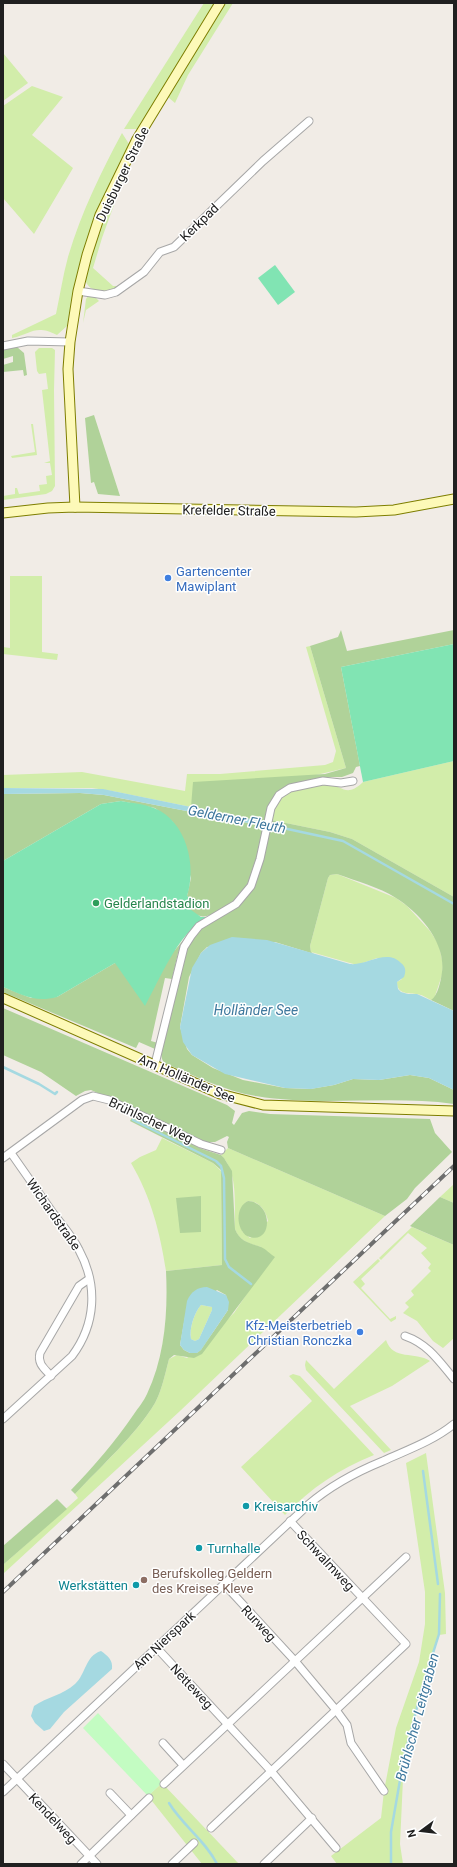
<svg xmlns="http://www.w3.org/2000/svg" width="457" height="1867" font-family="Roboto,sans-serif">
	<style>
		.grass { fill: #d2edaa; fill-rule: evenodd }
		.forest { fill: #b0d299; fill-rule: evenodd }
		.park { fill: #c3fcc2 }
		.pitch { fill: #81e4b3 }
		.water { fill: #a5d9e1; fill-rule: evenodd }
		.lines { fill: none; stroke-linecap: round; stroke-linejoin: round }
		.stream { stroke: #a5d9e1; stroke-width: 2.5 }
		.street-casing { stroke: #a7a7a7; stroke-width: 9 }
		.secondary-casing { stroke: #7e7e00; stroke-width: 11 }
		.street { stroke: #fff; stroke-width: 7 }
		.secondary { stroke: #fdf9b8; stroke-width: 9 }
		.rail-casing { stroke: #6e6e6e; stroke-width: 4 }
		.rail { stroke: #fff; stroke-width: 2.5; stroke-dasharray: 8; stroke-linecap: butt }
		.shop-dot { fill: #3f7fe0; stroke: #fff; stroke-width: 1.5 }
		.leisure-dot { fill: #2e9e5b; stroke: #fff; stroke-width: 1.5 }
		.culture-dot { fill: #0f9aa8; stroke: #fff; stroke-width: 1.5 }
		.education-dot { fill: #8d6e63; stroke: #fff; stroke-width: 1.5 }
		.labels { text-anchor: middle; stroke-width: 3; stroke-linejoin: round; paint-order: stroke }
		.street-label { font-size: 13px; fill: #202020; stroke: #fff }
		.shop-label { font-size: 13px; fill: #366cbe; stroke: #fff; text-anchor: start }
		.leisure-label { font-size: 13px; fill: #27864d; stroke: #fff; text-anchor: start }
		.culture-label { font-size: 13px; fill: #0d838f; stroke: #fff; text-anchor: start }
		.education-label { font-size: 13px; fill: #785e54; stroke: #fff; text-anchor: start }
		.water-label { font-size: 14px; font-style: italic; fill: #3e789d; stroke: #fff }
	</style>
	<rect width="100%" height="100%" fill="#f1ece6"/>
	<g class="grass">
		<path d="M204,3H216L138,129H124Z"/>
		<path d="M226,3H233L188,75L175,103L168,97Z"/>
		<path d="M3,53L28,83L3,101Z"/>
		<path d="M32,86L63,97L32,135L73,168L34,234L3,198V106Z"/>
		<path d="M122,133L129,144L98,208L77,276L67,326L57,335C35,324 32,334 12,338V335L56,314C60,295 63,275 68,257C81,213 101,172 122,133Z"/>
		<path d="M113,197L115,202L102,238L93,268L113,286H119C112,290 106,292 98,290C93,290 88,287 86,282C84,271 107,209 113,197Z"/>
		<path d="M88,296L95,297L99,301L86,310L83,323L86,299Z"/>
		<path d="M39,348H52L55,350L54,390L55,486L52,491L46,494L3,500V496L15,494V488H17L19,494L40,491L39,485L47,484L46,476L52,475L50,463H44L50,461L42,390L48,389L46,373L39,374L37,371L35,352Z"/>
		<path d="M31,424H33L37,455L12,458L11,456L35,452Z"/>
		<path d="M10,576H42V652L58,654L57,660L3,654V647L10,648Z"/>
		<path d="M310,646L346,768L192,804L191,807L112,791L92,788H3V775L82,772L185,791L187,774H220L325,765L333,762L336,751L306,647Z"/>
		<path d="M454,761V897L352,839L330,832L271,820C277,796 284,790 308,786C314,786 321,783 327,784C344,786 346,798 363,782Z"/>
		<path d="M337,874L396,898L407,906L430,931L439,945L443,965L442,975L434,999L431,1000C427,998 421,994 416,994C407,993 397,994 397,982L402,979L377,958L357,965L311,952L310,946L328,878L330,875Z"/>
		<path d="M162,1138L213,1163L221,1171L222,1265L166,1271C160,1232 151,1197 131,1163L140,1157L156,1150Z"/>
		<path d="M228,1148L385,1216L180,1411L3,1574V1565L78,1498L75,1494C99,1468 137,1434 155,1403C162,1390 165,1374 169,1359L177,1355L187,1358L234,1313L250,1289L261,1247C250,1244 239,1241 235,1229C234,1206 239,1173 221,1155ZM248,1201C259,1201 266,1211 268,1221L250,1238L242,1231L245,1203Z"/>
		<path d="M454,1184V1203L440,1197Z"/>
		<path d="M412,1227L454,1245V1338L443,1348L433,1341L417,1321L403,1313L409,1307L405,1303L414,1295L411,1291L431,1271L428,1268L431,1264L421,1253L427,1248L408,1233L381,1260L379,1258Z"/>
		<path d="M378,1259L380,1261L361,1279L365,1284L361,1288L390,1319L396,1316V1319L391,1322L353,1282Z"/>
		<path d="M201,1305L212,1307V1310L199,1339L195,1341L191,1339C189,1329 194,1313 201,1305Z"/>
		<path d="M386,1340C393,1361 415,1351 430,1361L392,1386L350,1406L391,1450L384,1453L306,1370L305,1365L306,1360L334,1389Z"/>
		<path d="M293,1374L300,1376L374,1455C339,1469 311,1488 285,1515L241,1467L312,1401L289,1376Z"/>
		<path d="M426,1453L445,1593L446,1634L439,1635L423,1685L404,1757L400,1844L403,1864H337L331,1856L381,1818L384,1791L396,1728L419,1662L425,1624V1592L406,1463Z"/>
		<path d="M162,1783L239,1864H202L148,1796Z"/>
	</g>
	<g class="forest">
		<path d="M17,347L24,353L27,375L24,376L23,370L3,372V365L13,362V356L3,359V350Z"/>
		<path d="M94,415L120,496L98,494L94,482L91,483L85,418Z"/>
		<path d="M341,630L347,651L454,630V644L341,667L360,766L356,767L353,773L342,777H332L292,784L268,807L264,822L191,807L193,782L325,774L346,768L310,646L338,637Z"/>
		<path d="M80,793L104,795L264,826C258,862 252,894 217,912C202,919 199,918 187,907L191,899L187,896L191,878L173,822L155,808L121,801L101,804L3,861V794Z"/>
		<path d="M271,820L330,832L352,839L454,897V1011L431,1000C438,996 441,980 442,972C446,943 420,913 396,898C379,887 356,881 337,874L330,875L328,878L310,946L311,952L314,954L275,942L207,947L201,953L189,977L180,1027L187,1049L192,1055L213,1068L243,1080L285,1088L310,1089L334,1085L353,1079L379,1080L410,1075L429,1078L454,1090V1104C389,1095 321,1107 256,1096C224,1091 194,1075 164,1063L162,1059L161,1054L184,954C188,944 194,934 203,927C217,915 232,915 246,898C259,882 265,841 271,820Z"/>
		<path d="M185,938L178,953L172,979L165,978L151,1041L158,1043L155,1049L139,1042L136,1048L3,992V987L31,998L57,997L115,963L175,950Z"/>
		<path d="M3,1008L227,1105L235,1111L232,1123L234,1125L242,1113L249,1111L270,1114L430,1119L435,1133L452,1152L415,1188L407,1199L385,1216L228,1148L227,1142L229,1137L227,1136L215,1142H205L91,1090L85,1091L76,1096L41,1072L3,1055Z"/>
		<path d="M133,1116L202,1149L221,1155L224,1158L232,1171L235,1229C240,1242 250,1243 261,1247C266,1249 270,1254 275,1257L202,1354L194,1358L174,1355L169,1359C165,1374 162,1390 155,1403C136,1435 100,1467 75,1494L71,1490C94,1466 115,1442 134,1414C138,1408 144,1401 147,1394C165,1356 168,1312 166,1271L222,1265L221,1170L213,1163L130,1121ZM217,1290L226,1295L228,1310L201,1350L197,1353H190L184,1350L180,1345L185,1317Z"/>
		<path d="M201,1196V1232L180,1233L176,1198Z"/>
		<path d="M440,1197L454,1203V1245L410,1226Z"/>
		<path d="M248,1201C274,1202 273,1247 247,1236C236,1229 235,1207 248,1201Z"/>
		<path d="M57,1499L67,1509L4,1564L3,1546Z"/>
	</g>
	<path class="park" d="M98,1713L162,1783L148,1796L83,1728Z"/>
	<g class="pitch">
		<path d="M275,265L295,292L278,305L258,278Z"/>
		<path d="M454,644V761L363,782L341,667Z"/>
		<path d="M121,801C132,803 144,804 154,808C187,821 197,867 187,896L191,898L187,907L201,917H206C176,937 162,975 145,1006L115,963L57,997C35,1003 23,995 3,987V861L101,804Z"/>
	</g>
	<g class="water">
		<path d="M3,788L103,789L264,822V826L104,795L80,793L3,794Z"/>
		<path d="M232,937L267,940L350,964C366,966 387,948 401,963C406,967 406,971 404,977L397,982L398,989L401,992L408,994H417L454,1011V1090L429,1078L410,1075L379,1080L353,1079L334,1085L311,1089L285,1088L225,1074L192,1055L183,1042L180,1027L192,968L201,953L210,945Z"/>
		<path d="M207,1287L226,1295L229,1302L228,1310L201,1350L197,1353H190L184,1350L180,1345L187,1301C191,1292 197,1287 207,1287ZM201,1305L212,1307V1310L199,1339L195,1341L191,1339C189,1329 194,1313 201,1305Z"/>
		<path d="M101,1651C108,1656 113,1660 112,1669L64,1712L50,1729L44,1731L35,1723L31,1716L34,1706C47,1697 63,1695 75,1684C86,1674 85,1656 101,1651Z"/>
	</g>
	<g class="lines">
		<g class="stream">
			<path d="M269,825L343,841L454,904"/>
			<path d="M3,1067L39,1084L55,1094L57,1092"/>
			<path d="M133,1120L216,1161L221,1166L224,1178L225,1259L229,1267L251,1284"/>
			<path d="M423,1471L438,1584"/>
			<path d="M169,1803C183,1826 205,1840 217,1864"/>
			<path d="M391,1864V1832L404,1757L423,1685L439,1634L440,1594"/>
		</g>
		<defs>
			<g id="street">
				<path d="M78,291L105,295L116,292L144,272L160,252L174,247L263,161L309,121"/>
				<path d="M3,346L28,341L70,342"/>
				<path d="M155,1064L184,947L191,936L199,926L236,904L251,886L260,859L271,808L279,795L290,788L323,781L341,783L353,781"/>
				<path d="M3,1158L82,1100L93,1096L109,1100L201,1144L221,1150"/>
				<path d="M405,1336C428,1344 439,1361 454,1379"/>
				<path d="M51,1376C45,1369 37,1364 40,1353L79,1286L89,1279"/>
				<path d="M3,1419L72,1356C96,1324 98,1285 79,1250C73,1237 62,1225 53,1213C39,1193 25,1173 11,1153"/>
				<path d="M224,1584L295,1661L336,1710L347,1725L351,1743L384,1791"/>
				<path d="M156,1647L271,1771L336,1848"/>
				<path d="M163,1743L183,1765"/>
				<path d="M3,1764L97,1864"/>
				<path d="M164,1784L406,1557"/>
				<path d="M3,1792L308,1505C330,1486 356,1472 383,1461C407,1450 433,1441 454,1424"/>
				<path d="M110,1793L131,1815"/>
				<path d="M211,1828L406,1644L290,1521"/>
				<path d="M81,1864L149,1798"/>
				<path d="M172,1864L194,1843"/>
				<path d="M264,1864L312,1818"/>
			</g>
			<g id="secondary">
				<path d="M75,507L68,369L70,342L78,291L87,255L100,215L137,139L220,3"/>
				<path d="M3,513L48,508L75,507L356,512L394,510L454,499"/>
				<path d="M3,998L220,1094L263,1105L454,1111"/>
			</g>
		</defs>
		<use href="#street" class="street-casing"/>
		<use href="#secondary" class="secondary-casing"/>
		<use href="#street" class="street"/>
		<use href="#secondary" class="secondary"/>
		<defs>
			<path id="rail" d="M3,1592L454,1166"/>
		</defs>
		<use href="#rail" class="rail-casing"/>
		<use href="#rail" class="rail"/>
	</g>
	<g class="shop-dot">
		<circle cx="168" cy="578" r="4"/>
		<circle cx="360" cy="1332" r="4"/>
	</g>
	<circle class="leisure-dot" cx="96" cy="903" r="4"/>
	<g class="culture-dot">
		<circle cx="246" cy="1506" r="4"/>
		<circle cx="199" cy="1548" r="4"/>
		<circle cx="136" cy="1585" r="4"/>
	</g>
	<circle class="education-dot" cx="144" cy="1580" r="4"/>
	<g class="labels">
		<g class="street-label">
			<text transform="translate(122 174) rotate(-64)" y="5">Duisburger Straße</text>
			<text transform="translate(199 222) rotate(-44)" y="5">Kerkpad</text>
			<text transform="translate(229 510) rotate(1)" y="5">Krefelder Straße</text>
			<text transform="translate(187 1078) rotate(23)" y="5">Am Holländer See</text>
			<text transform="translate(151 1120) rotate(25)" y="5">Brühlscher Weg</text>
			<text transform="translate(54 1214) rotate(55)" y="5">Wichardstraße</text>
			<text transform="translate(326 1560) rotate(47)" y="5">Schwalmweg</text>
			<text transform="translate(259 1623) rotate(47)" y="5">Rurweg</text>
			<text transform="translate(164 1640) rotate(-43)" y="5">Am Nierspark</text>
			<text transform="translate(192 1686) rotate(47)" y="5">Netteweg</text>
			<text transform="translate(53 1818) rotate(47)" y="5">Kendelweg</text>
		</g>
		<g class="shop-label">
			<text x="176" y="576">Gartencenter<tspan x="176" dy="15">Mawiplant</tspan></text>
			<text x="352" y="1330" text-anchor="end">Kfz-Meisterbetrieb<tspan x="352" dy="15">Christian Ronczka</tspan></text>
		</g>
		<g class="leisure-label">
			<text x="104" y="908">Gelderlandstadion</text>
		</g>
		<g class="culture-label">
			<text x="254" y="1511">Kreisarchiv</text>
			<text x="207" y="1553">Turnhalle</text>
			<text x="128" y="1590" text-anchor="end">Werkstätten</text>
		</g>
		<g class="education-label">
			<text x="152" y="1578">Berufskolleg Geldern<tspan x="152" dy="15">des Kreises Kleve</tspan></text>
		</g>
		<g class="water-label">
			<text transform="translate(237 819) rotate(11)" y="5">Gelderner Fleuth</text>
			<text x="256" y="1015">Holländer See</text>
			<text transform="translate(417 1717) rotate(-75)" y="5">Brühlscher Leitgraben</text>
		</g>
	</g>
	<rect width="457" height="1867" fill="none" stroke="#202020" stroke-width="8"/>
	<g transform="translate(421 1831) rotate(255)" stroke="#ffffff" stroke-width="3" paint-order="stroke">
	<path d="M0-3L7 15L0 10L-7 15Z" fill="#202020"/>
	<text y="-6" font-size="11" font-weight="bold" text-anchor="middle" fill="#202020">N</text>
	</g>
</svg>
